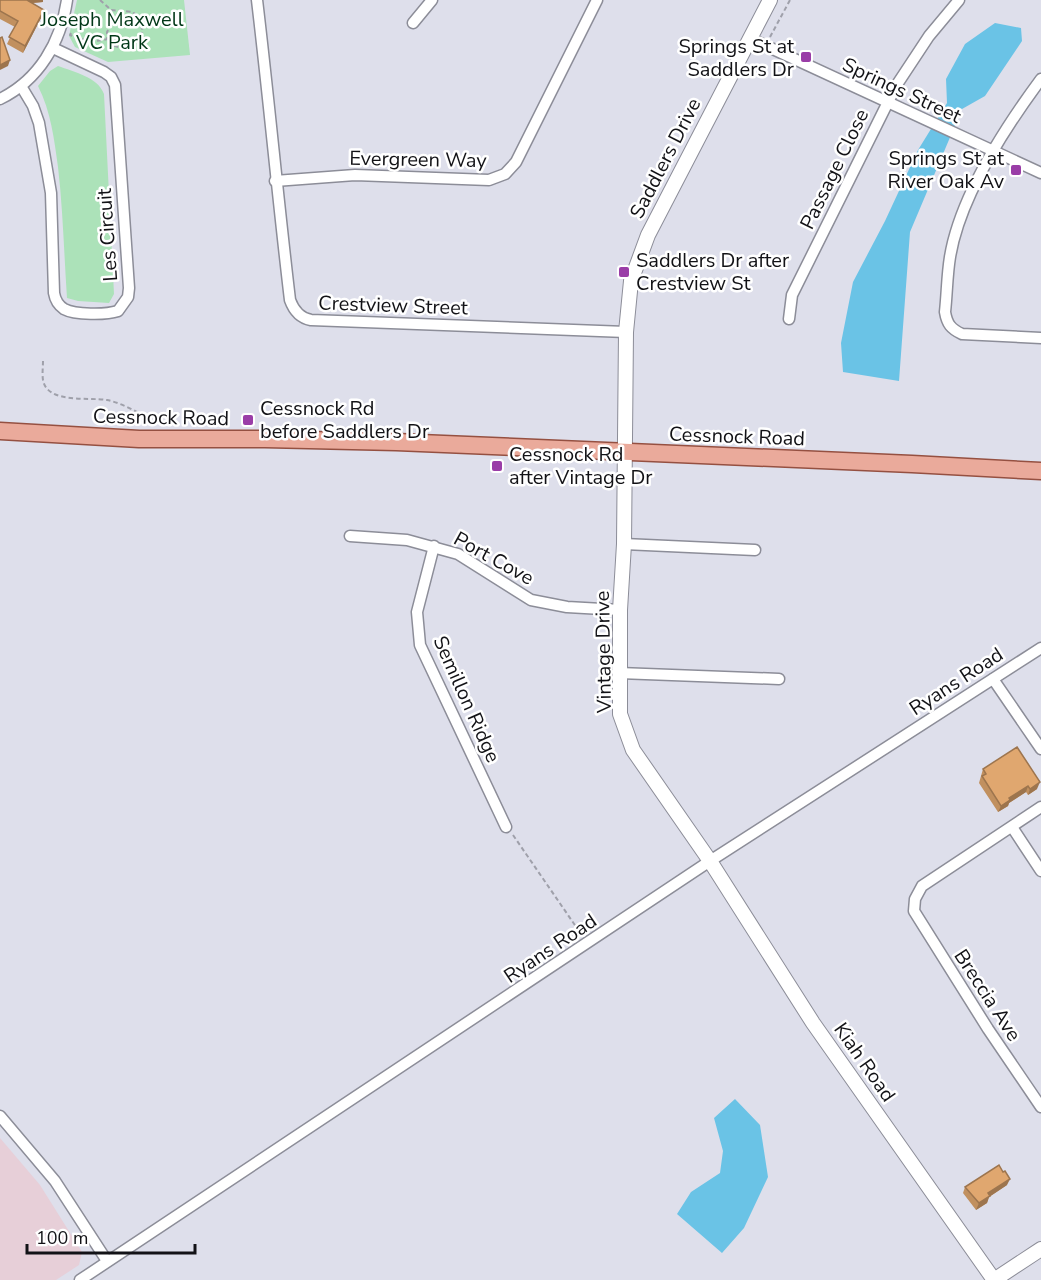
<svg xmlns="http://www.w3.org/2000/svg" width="1041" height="1280" font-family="'Nunito Sans',sans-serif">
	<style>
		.education { fill: #e7cfd8 }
		.green { fill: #ace2b9 }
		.water { fill: #6ac3e6 }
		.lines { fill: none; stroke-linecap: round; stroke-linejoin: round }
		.minor-casing { stroke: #8c8d98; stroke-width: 13 }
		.tertiary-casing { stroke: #8c8d98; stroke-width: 16 }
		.primary-casing { stroke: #955041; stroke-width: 19 }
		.path { stroke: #9fa0aa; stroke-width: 2; stroke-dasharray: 4.5 3; stroke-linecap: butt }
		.minor { stroke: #fff; stroke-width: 10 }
		.tertiary { stroke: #fff; stroke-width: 14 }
		.primary { stroke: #eaaa9b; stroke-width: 16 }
		.wall { fill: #c1905f }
		.shaded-wall { fill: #9d754e }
		.building { fill: #e0a76f; stroke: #9d754e; stroke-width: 1.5 }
		.poi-dot { fill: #9a3da7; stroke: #fff; stroke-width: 2 }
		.labels { text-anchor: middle; stroke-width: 5; stroke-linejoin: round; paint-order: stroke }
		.park-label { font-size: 20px; fill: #003717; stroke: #fff }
		.poi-label { font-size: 20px; fill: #121216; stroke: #fff; text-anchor: start }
		.street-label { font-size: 20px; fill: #121216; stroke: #fff }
	</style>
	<rect width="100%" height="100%" fill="#dedfeb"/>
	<path class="education" d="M0,1138L40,1185L82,1252L79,1265L56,1280H0Z"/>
	<g class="green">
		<path d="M77,0H184L190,55L108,62L75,47L69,36Z"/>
		<path d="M58,66C74,72 98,77 104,94L114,294L109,303L78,301L67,298C64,254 63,210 58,167C54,138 51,112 38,86L50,71Z"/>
	</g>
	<g class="water">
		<path d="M995,23L1021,28L1022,41L985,96L962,109L910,232L899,381L843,372L841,343L853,282L885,221L918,150L947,103L946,79L965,44Z"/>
		<path d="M735,1099L760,1125L768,1177L744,1228L722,1253L677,1214L691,1192L720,1173L723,1151L714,1118Z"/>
	</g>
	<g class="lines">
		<defs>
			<g id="minor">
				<path d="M257,0C269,100 278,200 290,300C294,311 300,318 311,320L626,332"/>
				<path d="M413,23L432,0"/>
				<path d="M749,38L1041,173"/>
				<path d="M1041,79C1004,129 960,196 950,257C947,275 947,294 945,312C947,324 951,329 962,334L1041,338"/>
				<path d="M21,86L33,106L39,123L51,193L54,293C55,299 58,305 64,309C75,315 106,315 118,311L128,297L129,288L115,85L111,77L104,72L53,48"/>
				<path d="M0,99C39,80 61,42 67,0"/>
				<path d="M275,181L355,175L489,180L505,174L516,162L597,0"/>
				<path d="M789,319L792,295L896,86L929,36L959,0"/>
				<path d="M350,536L407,540L458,554L531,600L567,607L620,610"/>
				<path d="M624,544L755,550"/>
				<path d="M434,546L417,612L420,645L506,827"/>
				<path d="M619,673L779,679"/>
				<path d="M993,679L1041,749"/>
				<path d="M1041,807L922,886L915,899L914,911L988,1029L1041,1107"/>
				<path d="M1012,827L1041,871"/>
				<path d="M0,1116L55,1181L107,1261"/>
				<path d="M80,1280L710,861L1041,648"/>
			</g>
			<g id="tertiary">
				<path d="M770,0L648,235L631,281L626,332L624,544L620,610V714L633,750L710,861L813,1023L994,1280"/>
				<path d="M994,1280L1041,1249"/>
			</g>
			<path id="primary" d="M0,431L139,439H265L396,442L912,464L1041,471"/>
		</defs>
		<use href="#minor" class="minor-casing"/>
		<use href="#tertiary" class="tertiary-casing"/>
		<use href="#primary" class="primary-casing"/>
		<g class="path">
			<path d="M100,0L111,10L133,12L138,19L143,31L141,35L122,48L115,46L107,39"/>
			<path d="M71,33L70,35C82,40 94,43 107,39V32L118,13"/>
			<path d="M770,37L790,0"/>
			<path d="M43,361C43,367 42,374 43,380C47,404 89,397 107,400C122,403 137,412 150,419L151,425"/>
			<path d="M513,835L581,934"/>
		</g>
		<use href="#minor" class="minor"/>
		<use href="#tertiary" class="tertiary"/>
		<use href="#primary" class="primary"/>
	</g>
	<g class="wall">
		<path d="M0,0H43V2L32,3L42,16L23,53L7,44L15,27L0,19Z"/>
		<path d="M983,769L1037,789L1028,795L1026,792L1009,803L1008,806L998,812L979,783Z"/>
		<path d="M1007,1185L989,1197L987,1203L976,1210L963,1193L965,1187Z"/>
	</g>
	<g class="shaded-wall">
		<path d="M22,0H43V2L21,4Z"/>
		<path d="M44,10L42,16L23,53L25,46Z"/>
		<path d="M10,60L8,66L0,70V65Z"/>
		<path d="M1040,782L1037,789L1028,795L1030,789Z"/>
		<path d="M1028,786L1026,792L1009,803L1008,806L998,812L1001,806L1009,798Z"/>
		<path d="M1010,1179L1007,1185L989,1197L987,1203L976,1210L979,1203L988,1193Z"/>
	</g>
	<g class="building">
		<path d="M0,0H27L44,10L25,46L9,37L18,21L0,11Z"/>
		<path d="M2,37L10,60L0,65V38Z"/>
		<path d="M1017,747L1040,782L1030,789L1028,786L1009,798L1010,800L1001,806L982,776L986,774L983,769Z"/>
		<path d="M999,1165L1003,1172L1005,1171L1010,1179L988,1193L990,1196L979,1203L965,1187Z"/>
	</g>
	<g class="poi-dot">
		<rect x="800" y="51" width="12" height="12" rx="3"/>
		<rect x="1010" y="164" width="12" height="12" rx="3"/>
		<rect x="618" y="266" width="12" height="12" rx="3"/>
		<rect x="242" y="414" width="12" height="12" rx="3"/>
		<rect x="491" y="460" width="12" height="12" rx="3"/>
	</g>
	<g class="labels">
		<g class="park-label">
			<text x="112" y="26">Joseph Maxwell<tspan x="112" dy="23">VC Park</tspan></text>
		</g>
		<g class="poi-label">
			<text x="794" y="53" text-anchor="end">Springs St at<tspan x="794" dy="23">Saddlers Dr</tspan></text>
			<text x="1004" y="165" text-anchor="end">Springs St at<tspan x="1004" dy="23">River Oak Av</tspan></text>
			<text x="636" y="267">Saddlers Dr after<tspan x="636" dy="23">Crestview St</tspan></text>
			<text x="260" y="415">Cessnock Rd<tspan x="260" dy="23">before Saddlers Dr</tspan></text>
			<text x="509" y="461">Cessnock Rd<tspan x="509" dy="23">after Vintage Dr</tspan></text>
		</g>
		<g class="street-label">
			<text transform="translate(902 90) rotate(25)" y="7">Springs Street</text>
			<text transform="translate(665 158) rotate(-63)" y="7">Saddlers Drive</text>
			<text transform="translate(418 159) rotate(1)" y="7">Evergreen Way</text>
			<text transform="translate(834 169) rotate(-64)" y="7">Passage Close</text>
			<text transform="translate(107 235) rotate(-94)" y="7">Les Circuit</text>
			<text transform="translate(393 305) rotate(2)" y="7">Crestview Street</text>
			<text transform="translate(161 417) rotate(1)" y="7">Cessnock Road</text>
			<text transform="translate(737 436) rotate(2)" y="7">Cessnock Road</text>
			<text transform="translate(494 558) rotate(29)" y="7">Port Cove</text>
			<text transform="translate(603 652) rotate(-91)" y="7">Vintage Drive</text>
			<text transform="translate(956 681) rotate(-33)" y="7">Ryans Road</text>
			<text transform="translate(467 699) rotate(66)" y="7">Semillon Ridge</text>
			<text transform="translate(550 948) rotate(-34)" y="7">Ryans Road</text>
			<text transform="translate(988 995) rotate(57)" y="7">Breccia Ave</text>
			<text transform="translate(865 1062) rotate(55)" y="7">Kiah Road</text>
		</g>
	</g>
	<path d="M27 1244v9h168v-9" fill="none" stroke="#121216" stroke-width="3"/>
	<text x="36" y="1244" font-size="18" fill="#121216" stroke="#ffffff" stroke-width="4.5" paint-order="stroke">100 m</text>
</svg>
